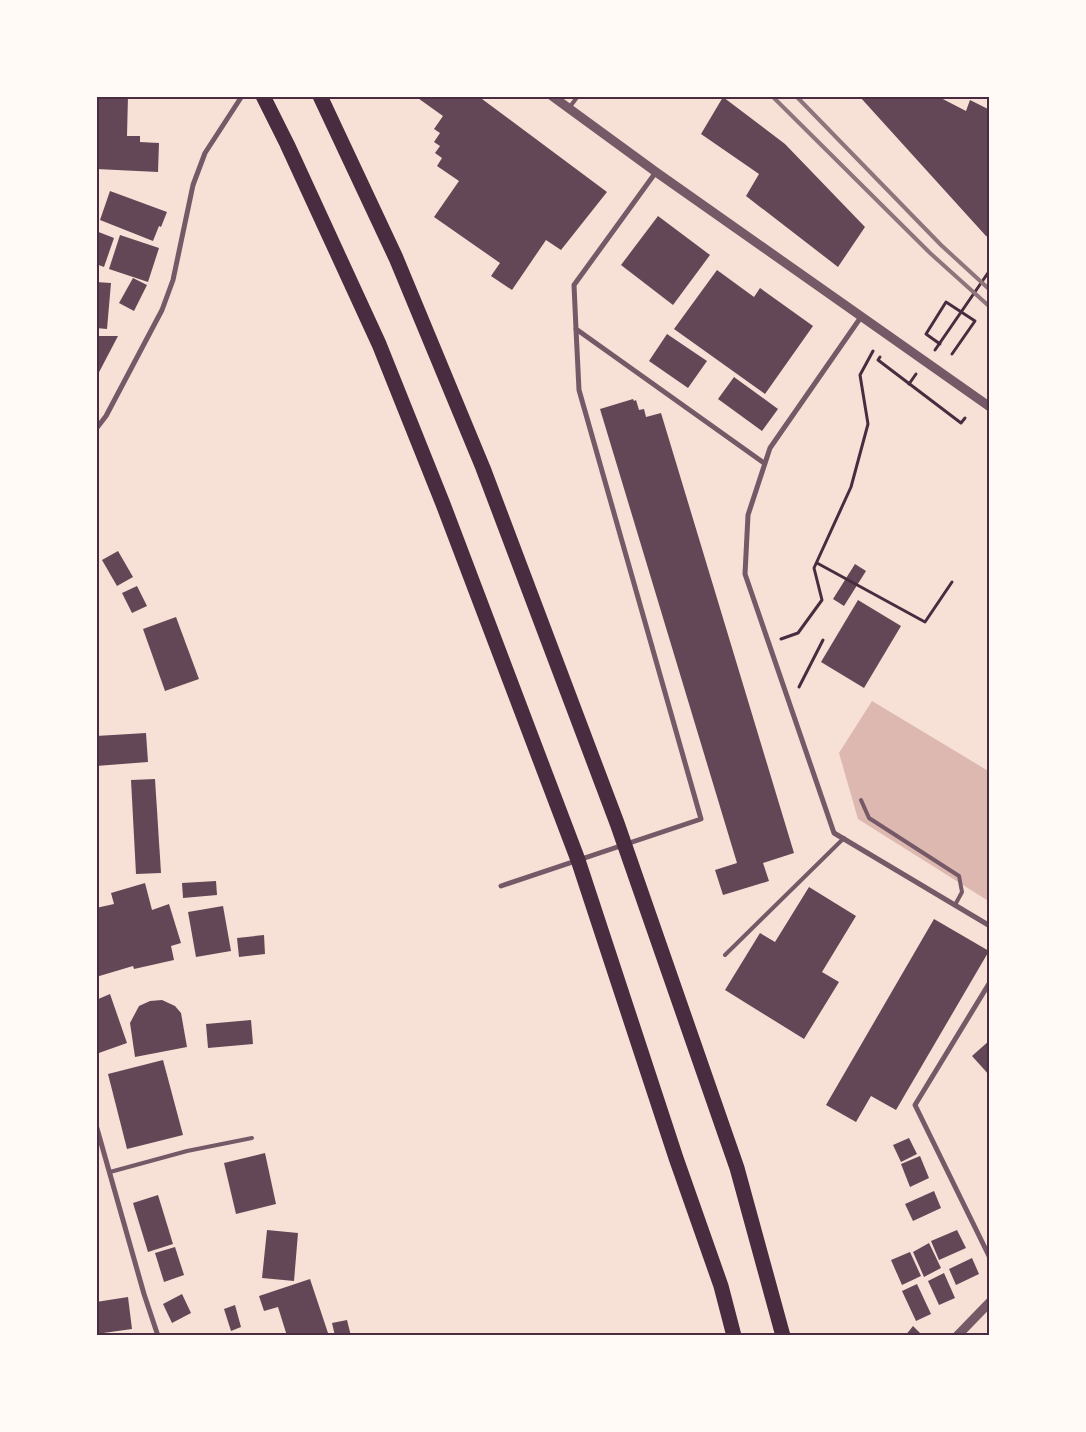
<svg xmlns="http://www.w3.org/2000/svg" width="1086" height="1432" font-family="Overpass,sans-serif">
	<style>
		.water { fill: #dcb8b0 }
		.building { fill: #644757 }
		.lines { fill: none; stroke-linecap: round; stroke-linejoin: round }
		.path { stroke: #4a2c40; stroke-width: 3 }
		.service { stroke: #755966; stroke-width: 4 }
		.minor { stroke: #755966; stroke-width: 5 }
		.tertiary { stroke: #755966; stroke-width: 9 }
		.motorway { stroke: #4a2c40; stroke-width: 15 }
		.rail { stroke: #8f747c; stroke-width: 4 }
		.neatline { fill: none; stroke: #4a2c40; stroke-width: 2 }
	</style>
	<rect width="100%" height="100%" fill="#f7e1d7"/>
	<path class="water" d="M872,701L990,772V902L858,819L839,753Z"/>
	<g class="building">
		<path d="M96,96H128L127,136H140V142L159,143L158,172L96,169Z"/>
		<path d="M415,96H478L607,192L561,250L546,240L512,290L491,276L500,263L434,217L459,181L437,166L442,158L435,153L440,146L434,142L440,133L434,129L443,116Z"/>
		<path d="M861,96H937L966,111L970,100L990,110V238L986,236L860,97Z"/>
		<path d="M723,97L785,144L865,227L838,267L746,196L759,174L701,134Z"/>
		<path d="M110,191L167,212L161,227L159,226L153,241L100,220Z"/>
		<path d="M658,216L710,255L673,305L621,265Z"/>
		<path d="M96,231L114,238L104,267L96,264Z"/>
		<path d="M120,235L159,248L148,282L109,269Z"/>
		<path d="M717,270L754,297L760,288L813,326L765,394L674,329Z"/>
		<path d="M133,278L147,285L134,311L119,303Z"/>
		<path d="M96,282L111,283L107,329L96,328Z"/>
		<path d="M667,334L707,361L688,388L649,361Z"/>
		<path d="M96,336H118L96,378Z"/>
		<path d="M734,377L778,409L762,431L718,399Z"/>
		<path d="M633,399L634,401L636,400L639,410L644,409L646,417L661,413L794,853L763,863L769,881L723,895L715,870L737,863L600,409Z"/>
		<path d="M118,551L133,577L117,586L102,560Z"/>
		<path d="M855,564L866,571L844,606L833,599Z"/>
		<path d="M137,586L147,606L132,613L122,593Z"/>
		<path d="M858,600L901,626L864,688L821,662Z"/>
		<path d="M176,617L199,679L165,691L143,629Z"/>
		<path d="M146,733L148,762L96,766V736Z"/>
		<path d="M155,779L161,873L136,874L131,780Z"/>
		<path d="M216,881L217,895L183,898L182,883Z"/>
		<path d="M145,883L152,910L169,904L181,943L171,946L174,960L134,969L133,966L96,977V908L114,904L111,893Z"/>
		<path d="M809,887L856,916L822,972L839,982L804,1039L725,990L760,933L775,942Z"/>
		<path d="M223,906L231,951L196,957L188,912Z"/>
		<path d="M934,919L989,951L896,1110L871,1096L856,1122L826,1105Z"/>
		<path d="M264,935L265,954L239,957L237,938Z"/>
		<path d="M110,994L127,1043L96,1054V1000Z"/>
		<path d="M162,1000L175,1006L181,1013L187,1047L135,1057L130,1023L139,1006L150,1001Z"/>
		<path d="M251,1020L253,1044L208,1048L206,1024Z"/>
		<path d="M990,1040V1076L972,1056Z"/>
		<path d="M163,1060L183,1135L127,1149L108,1074Z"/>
		<path d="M909,1138L917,1154L901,1162L893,1145Z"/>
		<path d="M265,1153L276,1204L236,1214L224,1163Z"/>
		<path d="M920,1156L929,1178L910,1187L901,1164Z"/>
		<path d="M934,1191L941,1208L913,1221L905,1204Z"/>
		<path d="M158,1195L173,1244L148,1252L133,1203Z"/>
		<path d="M267,1230L298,1233L294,1281L262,1278Z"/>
		<path d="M957,1230L966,1248L939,1260L931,1241Z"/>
		<path d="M929,1243L941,1268L924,1277L913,1252Z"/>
		<path d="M175,1247L184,1275L164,1282L155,1253Z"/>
		<path d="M910,1252L921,1276L902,1285L891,1260Z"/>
		<path d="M972,1258L979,1274L956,1285L949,1269Z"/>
		<path d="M944,1273L955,1298L939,1305L928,1281Z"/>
		<path d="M310,1279L329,1336H287L278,1307L264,1311L259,1296Z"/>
		<path d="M917,1284L931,1314L916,1321L902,1291Z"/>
		<path d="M182,1294L191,1313L172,1323L163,1304Z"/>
		<path d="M128,1297L132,1329L96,1334V1302Z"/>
		<path d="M235,1305L241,1327L231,1331L224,1309Z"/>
		<path d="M347,1320L351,1336H335L332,1323Z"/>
		<path d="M913,1326L923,1336H905Z"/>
	</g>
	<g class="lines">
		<g class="path">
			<path d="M940,344L926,334L946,302L975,321L952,354"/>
			<path d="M935,350L990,270"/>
			<path d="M880,357L878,360L961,423L965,418"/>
			<path d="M909,384L916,374"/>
			<path d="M817,563L925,622L952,582"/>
			<path d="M781,639L798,633L822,600L814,568L851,487L868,424L860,375L873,351"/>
			<path d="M799,687L823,640"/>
		</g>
		<g class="service">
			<path d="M569,108L578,96"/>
			<path d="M861,800L869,818L959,876L962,892L955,905"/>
			<path d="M725,955L844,838"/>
			<path d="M110,1172L187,1151L252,1138"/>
		</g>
		<g class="minor">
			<path d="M656,172L574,285L576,329L764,463"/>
			<path d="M861,317L770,448L748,515L745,574L834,833L990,926"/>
			<path d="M96,429L106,416L162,310L173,280L193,185L205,153L242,96"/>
			<path d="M501,886L701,819L579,390L576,329"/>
			<path d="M990,982L915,1105L990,1258"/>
			<path d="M96,1125L144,1294L158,1336"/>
		</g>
		<g class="tertiary">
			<path d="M552,96L656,172L990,407"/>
			<path d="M957,1336L990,1302"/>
		</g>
		<g class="motorway">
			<path d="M263,96L287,144L379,344L443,504L578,860L676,1158L721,1286L734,1336"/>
			<path d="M320,96L396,258L483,468L617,823L737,1168L783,1336"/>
		</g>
		<g class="rail">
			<path d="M772,96L930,253L990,307"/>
			<path d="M796,96L941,245L990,290"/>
		</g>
	</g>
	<rect width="1086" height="1432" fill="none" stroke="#fffaf5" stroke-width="195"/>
	<rect x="98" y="98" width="890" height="1236" class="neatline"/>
</svg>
